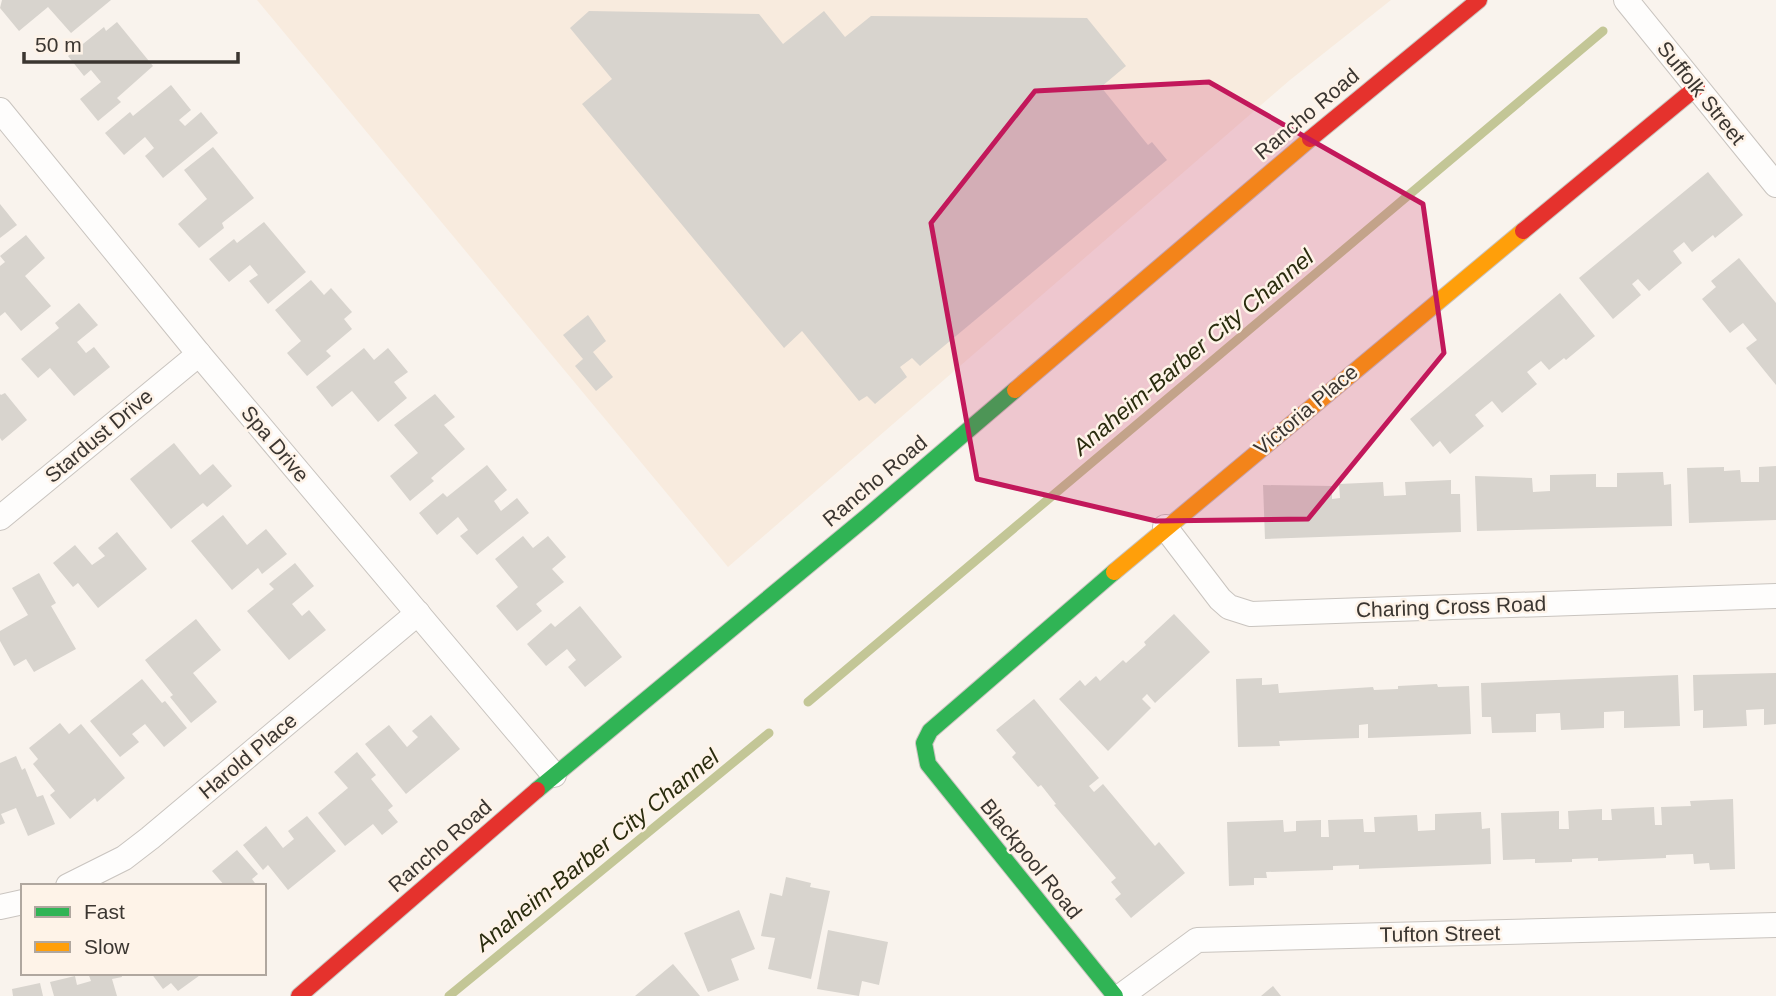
<svg xmlns="http://www.w3.org/2000/svg" width="1776" height="996" font-family="Helvetica,sans-serif">
	<style>
		.built { fill: #f8ebde }
		.lines { fill: none; stroke-linecap: round; stroke-linejoin: round }
		.stream { stroke: #c3c696; stroke-width: 9 }
		.building { fill: #d8d4ce }
		.street-casing { stroke: #c9c4bf; stroke-width: 26 }
		.fast-casing { stroke: #c9c4bf; stroke-width: 18 }
		.slow-casing { stroke: #c9c4bf; stroke-width: 18 }
		.jam-casing { stroke: #c9c4bf; stroke-width: 18 }
		.street { stroke: #fefdfc; stroke-width: 24 }
		.fast { stroke: #30b455; stroke-width: 16 }
		.slow { stroke: #ff9f0a; stroke-width: 16 }
		.jam { stroke: #e5322d; stroke-width: 16 }
		.marked { fill: #c2185b; fill-opacity: 0.2; stroke: #c2185b; stroke-width: 5; stroke-linejoin: round }
		.labels { text-anchor: middle; stroke-width: 5; stroke-linejoin: round; paint-order: stroke }
		.street-label { font-size: 21px; fill: #3b3631; stroke: #fef3e8 }
		.water-label { font-size: 23px; font-style: italic; fill: #2a2c0e; stroke: #fef3e8 }
	</style>
	<rect width="100%" height="100%" fill="#f9f3ed"/>
	<path class="built" d="M257,0H1391L1290,80L728,567Z"/>
	<g class="lines">
		<g class="stream">
			<path d="M808,702L1603,31"/>
			<path d="M449,996L769,733"/>
		</g>
	</g>
	<g class="building">
		<path d="M2,0H111L71,33L48,7L19,31L0,8Z"/>
		<path d="M589,11L759,14L783,44L824,11L845,37L871,16L1087,18L1126,66L1101,87L1148,145L1152,142L1167,160L920,366L912,358L900,367L907,377L875,404L867,396L859,401L802,331L784,348L582,104L612,79L570,28Z"/>
		<path d="M117,22L153,66L117,98L121,102L98,121L80,99L101,82L91,70L84,76L68,56L104,27L106,31Z"/>
		<path d="M171,85L191,110L179,120L185,126L201,112L218,133L163,178L145,156L154,148L145,137L124,155L105,133L130,112L133,116Z"/>
		<path d="M213,147L254,198L222,223L224,228L199,248L178,224L207,199L184,170Z"/>
		<path d="M1708,172L1743,215L1715,238L1713,235L1692,252L1684,242L1673,251L1682,263L1649,291L1638,279L1632,284L1641,295L1613,319L1579,278Z"/>
		<path d="M0,204L17,225L0,238Z"/>
		<path d="M264,222L306,272L268,304L249,281L258,275L250,265L229,282L209,259L234,239L237,243Z"/>
		<path d="M26,235L45,258L25,276L51,306L21,331L5,312L0,316V266L5,262L0,256Z"/>
		<path d="M1739,258L1776,303V385L1746,348L1757,340L1743,323L1730,333L1702,299L1716,287L1711,281Z"/>
		<path d="M311,280L324,295L331,288L352,312L344,319L352,329L326,351L331,356L307,376L287,353L301,341L275,310Z"/>
		<path d="M1560,293L1595,336L1566,360L1564,358L1549,370L1541,361L1527,372L1537,384L1502,413L1492,401L1475,415L1484,426L1450,454L1440,441L1433,447L1410,419Z"/>
		<path d="M79,303L98,325L77,342L86,353L94,347L110,367L74,396L50,368L38,378L21,359L59,328L55,323Z"/>
		<path d="M588,315L606,341L593,352L613,377L596,391L575,366L583,359L563,335Z"/>
		<path d="M364,348L374,360L388,348L408,372L394,382L407,398L378,422L352,391L332,407L316,387Z"/>
		<path d="M5,393L27,420L2,441L0,438V394L1,395Z"/>
		<path d="M435,394L455,417L444,425L465,449L431,478L434,481L410,501L390,476L418,453L394,425Z"/>
		<path d="M174,443L200,475L213,464L232,486L207,507L203,503L171,529L130,479Z"/>
		<path d="M487,465L507,490L494,501L501,511L517,498L529,513L477,555L460,536L468,530L458,517L437,535L419,513L443,493L447,497Z"/>
		<path d="M1776,466V520L1689,523L1687,468L1724,467V471L1740,470L1741,482H1759V467Z"/>
		<path d="M1663,472L1664,485L1671,484L1672,526L1477,531L1475,476L1532,478L1533,492L1550,491V475L1596,474V487H1617V473Z"/>
		<path d="M1451,480V494H1460L1461,532L1265,539L1263,485L1332,486V499L1340,498L1339,484L1383,482L1384,496L1406,495L1405,482Z"/>
		<path d="M223,515L247,545L266,529L287,554L262,574L258,568L232,590L191,541Z"/>
		<path d="M117,532L147,569L98,608L78,583L73,587L53,563L75,545L92,565L105,556L98,548Z"/>
		<path d="M523,536L533,548L548,536L566,557L552,569L564,582L536,604L542,611L517,631L496,606L518,587L495,559Z"/>
		<path d="M295,563L314,586L292,604L302,616L309,610L326,630L289,660L247,611L274,589L269,584Z"/>
		<path d="M39,573L56,603L51,606L76,649L34,672L26,659L14,666L0,641V631L28,615L12,588Z"/>
		<path d="M580,606L622,657L585,687L568,667L576,660L567,649L546,666L527,644L551,623L555,627Z"/>
		<path d="M1174,614L1210,652L1155,703L1147,694L1142,699L1151,708L1108,751L1059,699L1080,680L1085,686L1096,676L1100,681L1123,660L1126,663L1146,645L1144,642Z"/>
		<path d="M196,619L221,650L193,673L217,702L191,723L170,697L173,695L145,660Z"/>
		<path d="M1776,673V724L1764,725V709L1746,710L1747,726L1703,728V710L1694,711L1693,675Z"/>
		<path d="M1678,675L1680,726L1624,728V711L1604,712V728L1561,730L1560,713L1536,714V732L1492,733L1491,717H1482L1481,683Z"/>
		<path d="M1262,678V685L1278,684L1279,693L1373,687L1374,690L1398,689V686L1437,684L1438,687L1469,686L1471,734L1368,738V724L1359,725V738L1279,741L1280,746L1238,747L1236,679Z"/>
		<path d="M142,679L162,703L165,701L187,728L164,747L145,724L132,734L139,742L120,757L90,721Z"/>
		<path d="M1034,699L1099,778L1089,786L1094,792L1103,784L1155,846L1159,842L1185,873L1131,918L1115,899L1121,894L1111,882L1116,878L1054,805L1056,804L1041,785L1038,787L1012,757L1016,753L996,730Z"/>
		<path d="M431,715L460,749L406,794L365,744L389,725L407,747L418,737L412,731Z"/>
		<path d="M60,723L69,734L81,724L125,778L97,802L95,798L70,819L50,795L55,791L33,764L38,759L29,748Z"/>
		<path d="M357,752L376,775L371,779L393,806L388,810L398,822L382,835L373,824L345,846L318,813L348,788L334,772Z"/>
		<path d="M16,756L22,770L25,768L37,797L43,795L55,824L28,836L16,808L1,814L5,823L0,825V763Z"/>
		<path d="M1733,799L1735,869L1710,870L1709,863L1694,864L1693,854L1666,855V858L1598,861V858L1572,859V862L1535,863V859L1503,860L1501,813L1559,811V829H1569L1568,811L1602,809V820H1612L1611,809L1654,807L1655,825H1662L1661,807L1691,806L1690,801Z"/>
		<path d="M1481,812L1482,829L1490,828L1491,864L1359,869V865L1333,866V870L1266,872L1267,878H1254V885L1229,886L1227,822L1283,820L1284,832L1296,831V821L1321,820V837H1329L1328,820L1363,819L1364,832H1375L1374,817L1417,815L1418,831L1435,830V814Z"/>
		<path d="M307,816L336,851L288,890L268,865L263,870L243,845L266,826L283,848L294,839L288,831Z"/>
		<path d="M237,850L258,874L252,879L257,886H225L212,871Z"/>
		<path d="M786,877L811,883L810,887L830,891L811,979L768,969L775,938L761,936L770,893L782,896Z"/>
		<path d="M739,910L755,949L731,959L739,980L708,992L684,933Z"/>
		<path d="M828,930L888,942L879,985L862,981L859,996L817,989Z"/>
		<path d="M673,964L700,996H635Z"/>
		<path d="M88,973H121L122,977L112,979L117,996H54L50,982L75,976L77,985L91,981Z"/>
		<path d="M151,973H203L178,991L171,983L163,989Z"/>
		<path d="M40,983L43,996H13L12,989Z"/>
		<path d="M1273,986L1281,996H1261Z"/>
	</g>
	<g class="lines">
		<defs>
			<g id="street">
				<path d="M1626,0L1776,185"/>
				<path d="M0,110L199,354L554,775"/>
				<path d="M0,518L199,354"/>
				<path d="M1165,527L1220,599L1229,607L1251,614L1776,596"/>
				<path d="M68,886L124,858L150,838L418,613"/>
				<path d="M0,907L23,902"/>
				<path d="M1121,996L1197,940L1776,925"/>
			</g>
			<g id="fast">
				<path d="M1114,572L930,731L924,743L928,764L1115,996"/>
				<path d="M537,790L870,514L1015,390"/>
			</g>
			<g id="slow">
				<path d="M1015,390L1310,139"/>
				<path d="M1114,572L1523,231"/>
			</g>
			<g id="jam">
				<path d="M1310,139L1479,0"/>
				<path d="M1523,231L1697,87"/>
				<path d="M299,996L537,790"/>
			</g>
		</defs>
		<use href="#street" class="street-casing"/>
		<use href="#fast" class="fast-casing"/>
		<use href="#slow" class="slow-casing"/>
		<use href="#jam" class="jam-casing"/>
		<use href="#street" class="street"/>
		<use href="#fast" class="fast"/>
		<use href="#slow" class="slow"/>
		<use href="#jam" class="jam"/>
	</g>
	<path class="marked" d="M1209,82L1423,204L1444,353L1308,519L1156,521L977,479L931,223L1035,91Z"/>
	<g class="labels">
		<g class="street-label">
			<text transform="translate(1701 93) rotate(51)" y="7">Suffolk Street</text>
			<text transform="translate(1307 114) rotate(-40)" y="7">Rancho Road</text>
			<text transform="translate(1306 410) rotate(-40)" y="7">Victoria Place</text>
			<text transform="translate(99 436) rotate(-40)" y="7">Stardust Drive</text>
			<text transform="translate(275 444) rotate(50)" y="7">Spa Drive</text>
			<text transform="translate(875 481) rotate(-40)" y="7">Rancho Road</text>
			<text transform="translate(1451 607) rotate(-2)" y="7">Charing Cross Road</text>
			<text transform="translate(248 756) rotate(-40)" y="7">Harold Place</text>
			<text transform="translate(440 846) rotate(-41)" y="7">Rancho Road</text>
			<text transform="translate(1031 859) rotate(51)" y="7">Blackpool Road</text>
			<text transform="translate(1440 934) rotate(-1)" y="7">Tufton Street</text>
		</g>
		<g class="water-label">
			<text transform="translate(1193 352) rotate(-40)" y="8">Anaheim-Barber City Channel</text>
			<text transform="translate(597 850) rotate(-39)" y="8">Anaheim-Barber City Channel</text>
		</g>
	</g>
	<rect x="21" y="884" width="245" height="91" fill="#fef3e8" stroke="#b0a79f" stroke-width="2"/>
	<rect x="35" y="907" width="35" height="10" fill="#30b455" stroke="#b0a79f" stroke-width="2"/>
	<text x="84" y="919" font-size="21" fill="#3b3631">Fast</text>
	<rect x="35" y="942" width="35" height="10" fill="#ff9f0a" stroke="#b0a79f" stroke-width="2"/>
	<text x="84" y="954" font-size="21" fill="#3b3631">Slow</text>
	<path d="M24 52v10h214v-10" fill="none" stroke="#3b3631" stroke-width="3.5"/>
	<text x="35" y="52" font-size="21" fill="#3b3631" stroke="#fef3e8" stroke-width="5" paint-order="stroke">50 m</text>
</svg>
